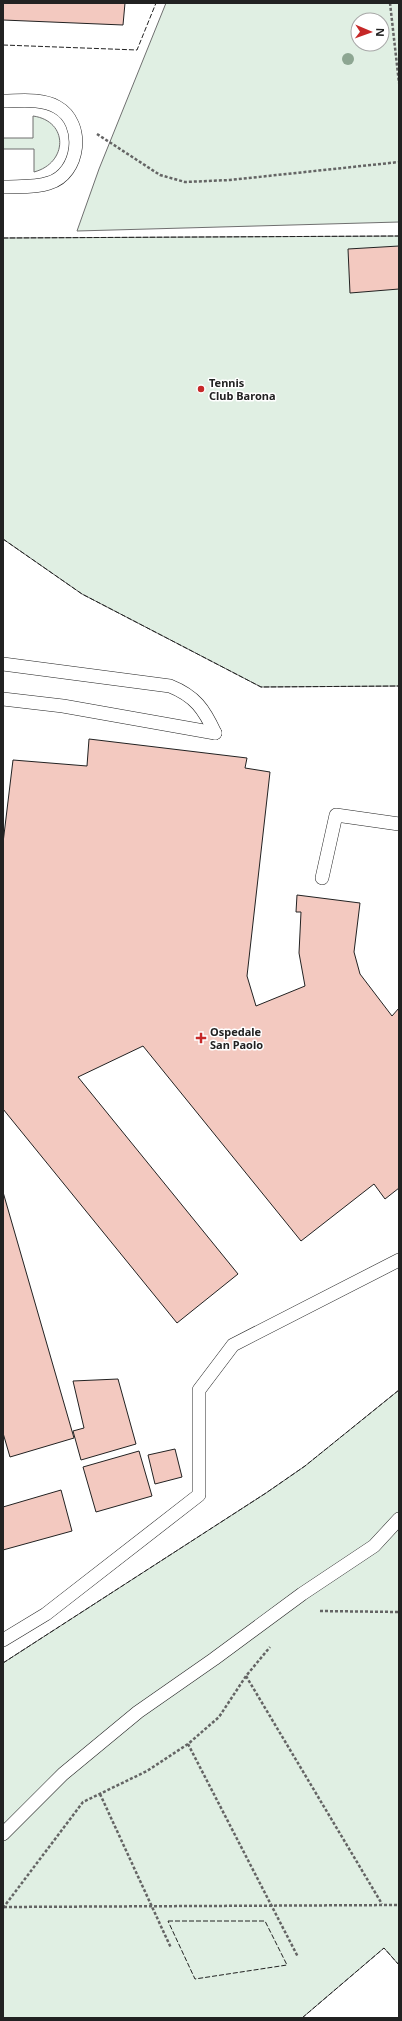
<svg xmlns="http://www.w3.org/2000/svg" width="402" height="2021" font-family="'Noto Sans',sans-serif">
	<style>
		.green { fill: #e0efe3; stroke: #6f6f6f; fill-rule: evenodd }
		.building { fill: #f3c9c0; stroke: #222 }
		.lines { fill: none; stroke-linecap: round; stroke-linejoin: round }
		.service-casing { stroke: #222; stroke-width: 14 }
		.path { stroke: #646464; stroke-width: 2.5; stroke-dasharray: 3 2; stroke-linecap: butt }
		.service { stroke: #fff; stroke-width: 13 }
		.fence { stroke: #222; stroke-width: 1; stroke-dasharray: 5 2; stroke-linecap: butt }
		.tree { fill: #8da692 }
		.poi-dot { fill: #c62828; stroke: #fff; stroke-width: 1.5 }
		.labels { text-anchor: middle; stroke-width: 3; stroke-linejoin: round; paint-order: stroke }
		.poi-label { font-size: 11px; font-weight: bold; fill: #222; stroke: #fff; text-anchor: start }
	</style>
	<rect width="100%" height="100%" fill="#fff"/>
	<g class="green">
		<path d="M166,3H399V222L77,231L99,169ZM358,20H382V44H358Z"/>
		<path d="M33,116C69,121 68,163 34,172V149H3V138H33Z"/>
		<path d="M399,236V686L261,687L82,594L3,539V238Z"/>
		<path d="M399,1390V1965L384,1948L302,2018H3V1663L266,1493L305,1466Z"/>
	</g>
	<g class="building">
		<path d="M3,3H125L123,25L3,20Z"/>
		<path d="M399,246V289L350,293L348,249Z"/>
		<path d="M89,739L247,758L245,768L270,772L247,976L256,1006L305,986L299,953L301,912H296L297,895L360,903L354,952L360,974L392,1016L399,1008V1188L385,1199L374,1184L301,1241L143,1046L78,1077L238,1274L177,1323L3,1109V843L13,760L87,766Z"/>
		<path d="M3,1192L74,1438L10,1457L3,1433Z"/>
		<path d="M118,1379L136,1444L81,1460L73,1431L84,1428L73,1381Z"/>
		<path d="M175,1449L182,1477L155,1484L148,1455Z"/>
		<path d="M139,1451L152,1496L96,1512L83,1467Z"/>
		<path d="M61,1490L72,1531L3,1550V1507Z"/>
	</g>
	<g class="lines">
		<defs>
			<g id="service">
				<path d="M3,101C21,101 41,98 57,107C86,123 80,174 49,183C34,188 18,186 3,187"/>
				<path d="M3,664L170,686C195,696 204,709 215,733"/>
				<path d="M3,699L63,706L215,733"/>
				<path d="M322,878L336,815L399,824"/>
				<path d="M3,1640L46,1614L199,1495V1390L233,1345L399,1260"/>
				<path d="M3,1834L63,1774L138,1712L214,1659L302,1594L374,1546L399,1519"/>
			</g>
		</defs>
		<use href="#service" class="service-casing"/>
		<g class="path">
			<path d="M390,3L399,83"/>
			<path d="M97,134L160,175L185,182L230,180L399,162"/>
			<path d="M320,1611L399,1612"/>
			<path d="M246,1676L382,1904"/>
			<path d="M188,1744L298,1957"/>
			<path d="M100,1794L171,1948"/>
			<path d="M4,1907L399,1905"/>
			<path d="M3,1908L83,1802L147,1771L188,1744L219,1717L246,1676L270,1647"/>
		</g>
		<use href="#service" class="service"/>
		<g class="fence">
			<path d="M3,45L137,50L156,3"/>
			<path d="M3,238L399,236"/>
			<path d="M3,539L82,594L261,687L399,686"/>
			<path d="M3,1663L266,1493L305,1466L399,1390"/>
			<path d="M168,1921H265L287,1965L195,1979Z"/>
			<path d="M302,2018L384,1948L399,1965"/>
		</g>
	</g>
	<circle class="tree" cx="348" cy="59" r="6"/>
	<g class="poi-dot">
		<circle cx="201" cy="389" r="4"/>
		<path d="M199 1032h4v4h4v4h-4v4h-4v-4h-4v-4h4z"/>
	</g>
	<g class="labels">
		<g class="poi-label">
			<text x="209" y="387">Tennis<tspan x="209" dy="13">Club Barona</tspan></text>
			<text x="210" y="1036">Ospedale<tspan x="210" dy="13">San Paolo</tspan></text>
		</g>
	</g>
	<rect width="402" height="2021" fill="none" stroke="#222222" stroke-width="8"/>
	<g transform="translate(370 32) rotate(92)"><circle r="19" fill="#ffffff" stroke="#a7a7a7"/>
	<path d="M0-3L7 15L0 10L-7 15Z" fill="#c62828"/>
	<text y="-6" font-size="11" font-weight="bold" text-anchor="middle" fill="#222222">N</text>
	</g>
</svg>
